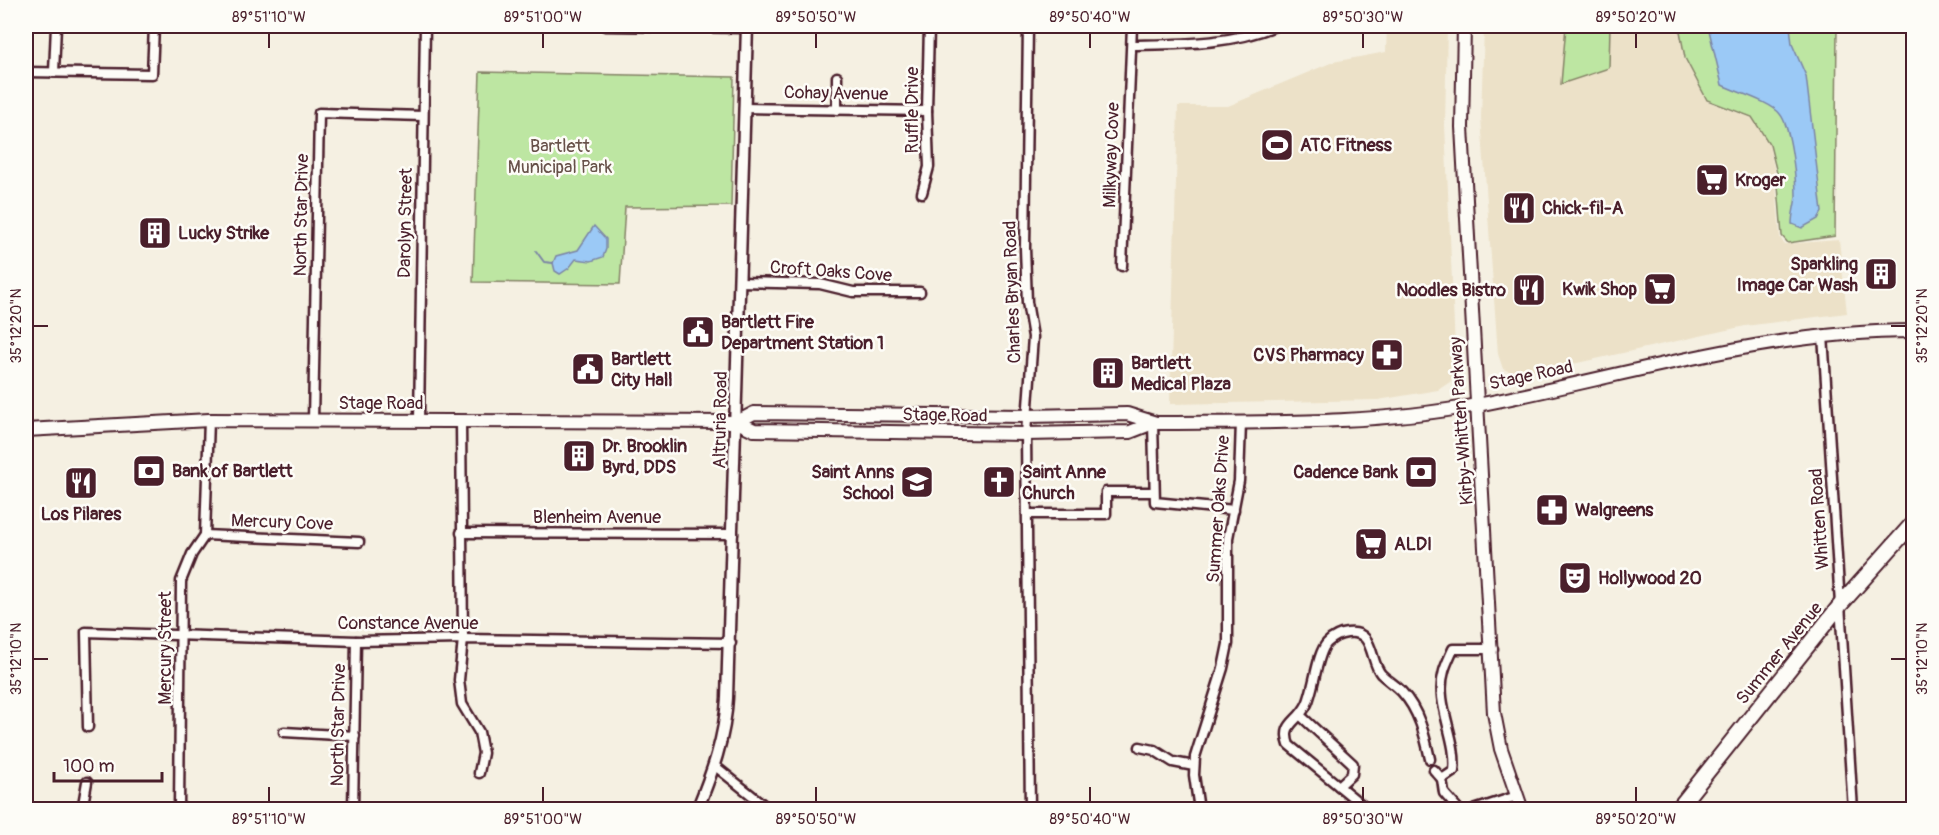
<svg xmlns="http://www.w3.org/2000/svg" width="1939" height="835" font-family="Pangolin,sans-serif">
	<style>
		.built { fill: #ece1c8 }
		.green { fill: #bde6a2; stroke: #848266; stroke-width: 1.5 }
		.water { fill: #9bc9f6; stroke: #7b85a5; stroke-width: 1.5 }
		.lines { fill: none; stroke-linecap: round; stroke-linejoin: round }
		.stream { stroke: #7b85a5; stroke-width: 2 }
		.minor-casing { stroke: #4a1f2b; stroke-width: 13 }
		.tertiary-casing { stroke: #4a1f2b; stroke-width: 15 }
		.secondary-casing { stroke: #4a1f2b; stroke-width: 16 }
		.primary-casing { stroke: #4a1f2b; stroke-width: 18 }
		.minor { stroke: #fdfcf7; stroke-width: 8 }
		.tertiary { stroke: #fdfcf7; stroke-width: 10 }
		.secondary { stroke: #fdfcf7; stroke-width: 12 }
		.primary { stroke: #fdfcf7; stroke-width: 14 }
		.ticks { fill: none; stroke: #4a1f2b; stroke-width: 2 }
		.labels { text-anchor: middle; stroke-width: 5; stroke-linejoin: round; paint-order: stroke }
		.street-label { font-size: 18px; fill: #4a1f2b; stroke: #fdfcf7 }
		.poi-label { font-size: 18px; font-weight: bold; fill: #4a1f2b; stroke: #fdfcf7; text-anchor: start }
		.park-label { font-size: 18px; fill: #675149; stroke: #fdfcf7 }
		.neatline { fill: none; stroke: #4a1f2b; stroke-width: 2 }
		.ticks-label { font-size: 15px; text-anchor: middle; fill: #4a1f2b }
	</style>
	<rect width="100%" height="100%" fill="#f5f0e2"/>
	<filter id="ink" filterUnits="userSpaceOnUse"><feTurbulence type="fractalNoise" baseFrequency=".0167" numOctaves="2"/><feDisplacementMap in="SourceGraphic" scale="12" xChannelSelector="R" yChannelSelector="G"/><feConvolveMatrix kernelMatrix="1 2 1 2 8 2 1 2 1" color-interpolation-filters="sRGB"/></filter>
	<g filter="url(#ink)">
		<g class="built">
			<path d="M1387,26H1447L1445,125L1456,371L1450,382L1438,390L1378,400L1170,404L1178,106H1228L1333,62L1386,52Z"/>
			<path d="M1484,26H1678L1684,58L1707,101L1752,118L1769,145L1775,172L1780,237L1784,244L1839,240L1847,313L1745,326L1532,373L1515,374L1503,369L1498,354L1481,118Z"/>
		</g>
		<g class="green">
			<path d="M1566,26H1610L1609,68L1561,84Z"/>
			<path d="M1679,26H1837L1835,236L1788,243L1782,236L1777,173L1770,145L1752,117L1707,100L1685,58Z"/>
			<path d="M480,72L734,77L731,206L625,207L620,284L473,282Z"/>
		</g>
		<g class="water">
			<path d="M1708,26H1790L1792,44L1806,76L1822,212L1818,219L1802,228L1792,224C1792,214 1795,206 1796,196C1796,179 1791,127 1780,114C1771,102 1736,92 1722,85Z"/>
			<path d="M594,226L606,239V249L603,257L591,261L576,259L569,268L560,274L555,271L553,263L556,256L578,250Z"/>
		</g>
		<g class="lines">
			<path class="stream" d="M536,251L544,262L553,263"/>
			<defs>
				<g id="minor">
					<path d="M605,26L746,28"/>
					<path d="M1028,26L1025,248L1027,302L1033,337L1026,434L1030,810"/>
					<path d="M1132,45C1181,44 1229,45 1275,26"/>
					<path d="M26,72L152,74L154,26"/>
					<path d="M54,72L56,26"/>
					<path d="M837,77V110"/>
					<path d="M744,108L927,111"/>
					<path d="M922,193L929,167L927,111L929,26"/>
					<path d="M1122,266L1132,26"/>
					<path d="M740,282L820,284L853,292H920"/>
					<path d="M1823,335L1853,810"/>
					<path d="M313,421L319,113L423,116"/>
					<path d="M419,421L425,26"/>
					<path d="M461,421L463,639L459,680L462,704L479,732L483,753L479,773"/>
					<path d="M1153,423L1155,502L1234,510"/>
					<path d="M1027,514H1106V492H1154"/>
					<path d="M461,533L733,534"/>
					<path d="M205,535L359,542"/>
					<path d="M1301,716L1353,764L1352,774L1339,786"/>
					<path d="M88,727L86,632L356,641L463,639L731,643"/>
					<path d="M284,732L355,736"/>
					<path d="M1140,747L1154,750L1173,762L1194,766"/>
					<path d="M715,766L770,810"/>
					<path d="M1434,770L1442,779"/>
					<path d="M82,810L87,782"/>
					<path d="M179,810L181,581L192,554L205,535L209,420"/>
					<path d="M353,810L356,641"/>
					<path d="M1199,810L1194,775L1195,757L1223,668L1228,644V538L1239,481L1241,422"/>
					<path d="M1368,810L1289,745C1281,723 1298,723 1307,704C1314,689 1317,653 1327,643C1333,637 1338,634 1347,633C1375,629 1369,660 1381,674C1387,680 1396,685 1402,692C1419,710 1425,736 1430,759"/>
					<path d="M1459,810L1444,793L1442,779L1454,771C1458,738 1434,704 1444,671C1446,664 1450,656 1453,649H1493"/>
					<path d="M1474,810L1517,796"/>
				</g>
				<path id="tertiary" d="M697,810C712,773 725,738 727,698L747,26"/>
				<g id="secondary">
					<path d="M1464,26L1462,127L1494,713L1501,749L1522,810"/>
					<path d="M737,422L754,413L1028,416L1127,414L1156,423C1263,422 1371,425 1477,405C1622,377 1764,331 1914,331"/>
					<path d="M26,430L209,420L737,422L754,430L1026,434L1130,432L1153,423"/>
				</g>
				<path id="primary" d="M1677,810L1841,604L1914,522"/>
			</defs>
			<use href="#minor" class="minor-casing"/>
			<use href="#tertiary" class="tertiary-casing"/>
			<use href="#secondary" class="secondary-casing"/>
			<use href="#primary" class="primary-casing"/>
			<use href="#minor" class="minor"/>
			<use href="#tertiary" class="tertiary"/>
			<use href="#secondary" class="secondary"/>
			<use href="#primary" class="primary"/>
		</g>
	</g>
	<path class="ticks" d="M269,33V48M543,33V48M816,33V48M1090,33V48M1363,33V48M1636,33V48M33,326H48M1891,326H1906M33,659H48M1891,659H1906M269,787V802M543,787V802M816,787V802M1090,787V802M1363,787V802M1636,787V802"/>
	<defs>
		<symbol id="stadium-square" viewBox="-11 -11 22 22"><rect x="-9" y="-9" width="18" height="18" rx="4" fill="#4a1f2b" stroke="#fdfcf7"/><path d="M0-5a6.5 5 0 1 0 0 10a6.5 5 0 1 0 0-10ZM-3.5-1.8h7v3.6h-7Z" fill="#fff"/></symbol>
		<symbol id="supermarket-square" viewBox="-11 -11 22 22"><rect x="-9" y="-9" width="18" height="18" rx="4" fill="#4a1f2b" stroke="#fdfcf7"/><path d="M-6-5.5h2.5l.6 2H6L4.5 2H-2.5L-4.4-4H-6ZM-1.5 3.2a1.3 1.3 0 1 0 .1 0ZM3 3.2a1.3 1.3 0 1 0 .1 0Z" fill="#fff"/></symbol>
		<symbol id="restaurant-square" viewBox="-11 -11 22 22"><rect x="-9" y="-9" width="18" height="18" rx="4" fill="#4a1f2b" stroke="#fdfcf7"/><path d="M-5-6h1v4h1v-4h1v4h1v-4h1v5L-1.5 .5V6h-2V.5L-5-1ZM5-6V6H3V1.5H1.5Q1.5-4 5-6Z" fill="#fff"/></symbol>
		<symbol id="building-square" viewBox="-11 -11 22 22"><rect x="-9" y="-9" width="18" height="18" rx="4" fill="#4a1f2b" stroke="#fdfcf7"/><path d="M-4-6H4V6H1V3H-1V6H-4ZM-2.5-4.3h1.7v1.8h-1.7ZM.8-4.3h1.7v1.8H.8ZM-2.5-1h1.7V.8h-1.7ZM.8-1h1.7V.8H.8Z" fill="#fff"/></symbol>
		<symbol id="civic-square" viewBox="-11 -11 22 22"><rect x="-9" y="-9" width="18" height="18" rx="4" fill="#4a1f2b" stroke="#fdfcf7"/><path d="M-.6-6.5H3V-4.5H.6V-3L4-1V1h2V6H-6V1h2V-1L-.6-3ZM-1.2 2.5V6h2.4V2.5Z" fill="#fff"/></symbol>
		<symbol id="pharmacy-square" viewBox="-11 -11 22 22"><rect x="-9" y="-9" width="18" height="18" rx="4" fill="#4a1f2b" stroke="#fdfcf7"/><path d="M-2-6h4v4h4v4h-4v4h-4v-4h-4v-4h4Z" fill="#fff"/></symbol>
		<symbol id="bank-square" viewBox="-11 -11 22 22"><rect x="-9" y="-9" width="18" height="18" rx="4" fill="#4a1f2b" stroke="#fdfcf7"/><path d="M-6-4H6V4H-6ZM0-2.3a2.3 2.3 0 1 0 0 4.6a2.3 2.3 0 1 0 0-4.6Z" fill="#fff"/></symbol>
		<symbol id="school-square" viewBox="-11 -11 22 22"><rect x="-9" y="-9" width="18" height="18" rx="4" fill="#4a1f2b" stroke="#fdfcf7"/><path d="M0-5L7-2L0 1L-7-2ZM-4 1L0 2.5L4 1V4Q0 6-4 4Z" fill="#fff"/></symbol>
		<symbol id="church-square" viewBox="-11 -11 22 22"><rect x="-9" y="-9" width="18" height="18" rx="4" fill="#4a1f2b" stroke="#fdfcf7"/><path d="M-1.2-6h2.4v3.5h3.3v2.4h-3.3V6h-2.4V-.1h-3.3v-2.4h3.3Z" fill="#fff"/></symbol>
		<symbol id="theatre-square" viewBox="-11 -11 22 22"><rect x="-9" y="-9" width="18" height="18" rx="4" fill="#4a1f2b" stroke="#fdfcf7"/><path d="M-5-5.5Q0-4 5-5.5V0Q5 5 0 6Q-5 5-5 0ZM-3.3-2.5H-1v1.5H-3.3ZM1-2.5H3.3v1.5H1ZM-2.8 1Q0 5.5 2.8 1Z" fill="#fff"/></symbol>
	</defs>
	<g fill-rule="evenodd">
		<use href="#stadium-square" x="1258" y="126" width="38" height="38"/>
		<use href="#supermarket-square" x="1693" y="161" width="38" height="38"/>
		<use href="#restaurant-square" x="1500" y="189" width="38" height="38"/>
		<use href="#building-square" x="136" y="214" width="38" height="38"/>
		<use href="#building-square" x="1862" y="255" width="38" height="38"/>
		<use href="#supermarket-square" x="1641" y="270" width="38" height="38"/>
		<use href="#restaurant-square" x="1510" y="271" width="38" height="38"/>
		<use href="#civic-square" x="679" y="313" width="38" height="38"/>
		<use href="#pharmacy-square" x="1368" y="336" width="38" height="38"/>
		<use href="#civic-square" x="569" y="350" width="38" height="38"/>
		<use href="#building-square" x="1089" y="354" width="38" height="38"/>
		<use href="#building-square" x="560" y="437" width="38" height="38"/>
		<use href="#bank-square" x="130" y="452" width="38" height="38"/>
		<use href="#bank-square" x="1402" y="453" width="38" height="38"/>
		<use href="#school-square" x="898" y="463" width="38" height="38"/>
		<use href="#church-square" x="980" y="463" width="38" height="38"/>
		<use href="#restaurant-square" x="62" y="464" width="38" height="38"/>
		<use href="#pharmacy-square" x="1533" y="491" width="38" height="38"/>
		<use href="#supermarket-square" x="1352" y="525" width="38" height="38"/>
		<use href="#theatre-square" x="1556" y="559" width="38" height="38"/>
	</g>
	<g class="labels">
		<g class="street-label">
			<text transform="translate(836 93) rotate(1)" y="6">Cohay Avenue</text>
			<text transform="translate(912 110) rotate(-90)" y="6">Ruffle Drive</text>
			<text transform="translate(1111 155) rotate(-88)" y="6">Milkyway Cove</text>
			<text transform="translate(301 215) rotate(-89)" y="6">North Star Drive</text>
			<text transform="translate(405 223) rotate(-89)" y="6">Darolyn Street</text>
			<text transform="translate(831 271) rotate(4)" y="6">Croft Oaks Cove</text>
			<text transform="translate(1012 292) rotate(-92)" y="6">Charles Bryan Road</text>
			<text transform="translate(1531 375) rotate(-12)" y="6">Stage Road</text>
			<text x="381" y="409">Stage Road</text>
			<text transform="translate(945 415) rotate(1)" y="6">Stage Road</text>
			<text transform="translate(720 420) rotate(-89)" y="6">Altruria Road</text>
			<text transform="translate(1461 421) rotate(-94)" y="6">Kirby-Whitten Parkway</text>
			<text transform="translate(1218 509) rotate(-86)" y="6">Summer Oaks Drive</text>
			<text x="597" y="523">Blenheim Avenue</text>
			<text transform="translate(1819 519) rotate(-94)" y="6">Whitten Road</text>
			<text transform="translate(282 522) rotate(2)" y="6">Mercury Cove</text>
			<text x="408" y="629">Constance Avenue</text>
			<text transform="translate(165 648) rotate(-90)" y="6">Mercury Street</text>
			<text transform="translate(1779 653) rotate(-51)" y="6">Summer Avenue</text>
			<text transform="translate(338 725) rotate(-89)" y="6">North Star Drive</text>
		</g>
		<g class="poi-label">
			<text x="1300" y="151">ATC Fitness</text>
			<text x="1735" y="186">Kroger</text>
			<text x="1542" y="214">Chick-fil-A</text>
			<text x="178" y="239">Lucky Strike</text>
			<text x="1858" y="270" text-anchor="end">Sparkling<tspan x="1858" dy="21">Image Car Wash</tspan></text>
			<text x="1637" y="295" text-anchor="end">Kwik Shop</text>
			<text x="1506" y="296" text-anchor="end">Noodles Bistro</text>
			<text x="721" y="328">Bartlett Fire<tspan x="721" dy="21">Department Station 1</tspan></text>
			<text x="1364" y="361" text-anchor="end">CVS Pharmacy</text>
			<text x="611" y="365">Bartlett<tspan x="611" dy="21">City Hall</tspan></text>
			<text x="1131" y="369">Bartlett<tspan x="1131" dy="21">Medical Plaza</tspan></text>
			<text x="602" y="452">Dr. Brooklin<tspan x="602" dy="21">Byrd, DDS</tspan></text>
			<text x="172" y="477">Bank of Bartlett</text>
			<text x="894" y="478" text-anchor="end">Saint Anns<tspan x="894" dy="21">School</tspan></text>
			<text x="1022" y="478">Saint Anne<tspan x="1022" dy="21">Church</tspan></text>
			<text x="1398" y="478" text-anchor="end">Cadence Bank</text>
			<text x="1575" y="516">Walgreens</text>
			<text x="81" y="520" text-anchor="middle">Los Pilares</text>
			<text x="1394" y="550">ALDI</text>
			<text x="1598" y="584">Hollywood 20</text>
		</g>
		<g class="park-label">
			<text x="560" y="152">Bartlett<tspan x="560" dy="21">Municipal Park</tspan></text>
		</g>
	</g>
	<rect width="1939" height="835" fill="none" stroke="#fdfcf7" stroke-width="66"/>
	<path d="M54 772v9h108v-9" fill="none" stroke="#4a1f2b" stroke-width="3"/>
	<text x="63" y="772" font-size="18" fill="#4a1f2b" stroke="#fdfcf7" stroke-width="4.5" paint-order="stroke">100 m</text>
	<rect x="33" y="33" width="1873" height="769" class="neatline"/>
	<g class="ticks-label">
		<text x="269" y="22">89°51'10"W</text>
		<text x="543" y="22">89°51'00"W</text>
		<text x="816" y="22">89°50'50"W</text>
		<text x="1090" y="22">89°50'40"W</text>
		<text x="1363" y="22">89°50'30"W</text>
		<text x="1636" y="22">89°50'20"W</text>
		<text transform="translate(16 326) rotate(-90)" y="5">35°12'20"N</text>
		<text transform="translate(1922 326) rotate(-90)" y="5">35°12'20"N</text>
		<text transform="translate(16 659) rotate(-90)" y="5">35°12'10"N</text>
		<text transform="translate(1922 659) rotate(-90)" y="5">35°12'10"N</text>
		<text x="269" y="824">89°51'10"W</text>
		<text x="543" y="824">89°51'00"W</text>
		<text x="816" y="824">89°50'50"W</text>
		<text x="1090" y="824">89°50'40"W</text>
		<text x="1363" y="824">89°50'30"W</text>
		<text x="1636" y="824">89°50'20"W</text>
	</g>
</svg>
